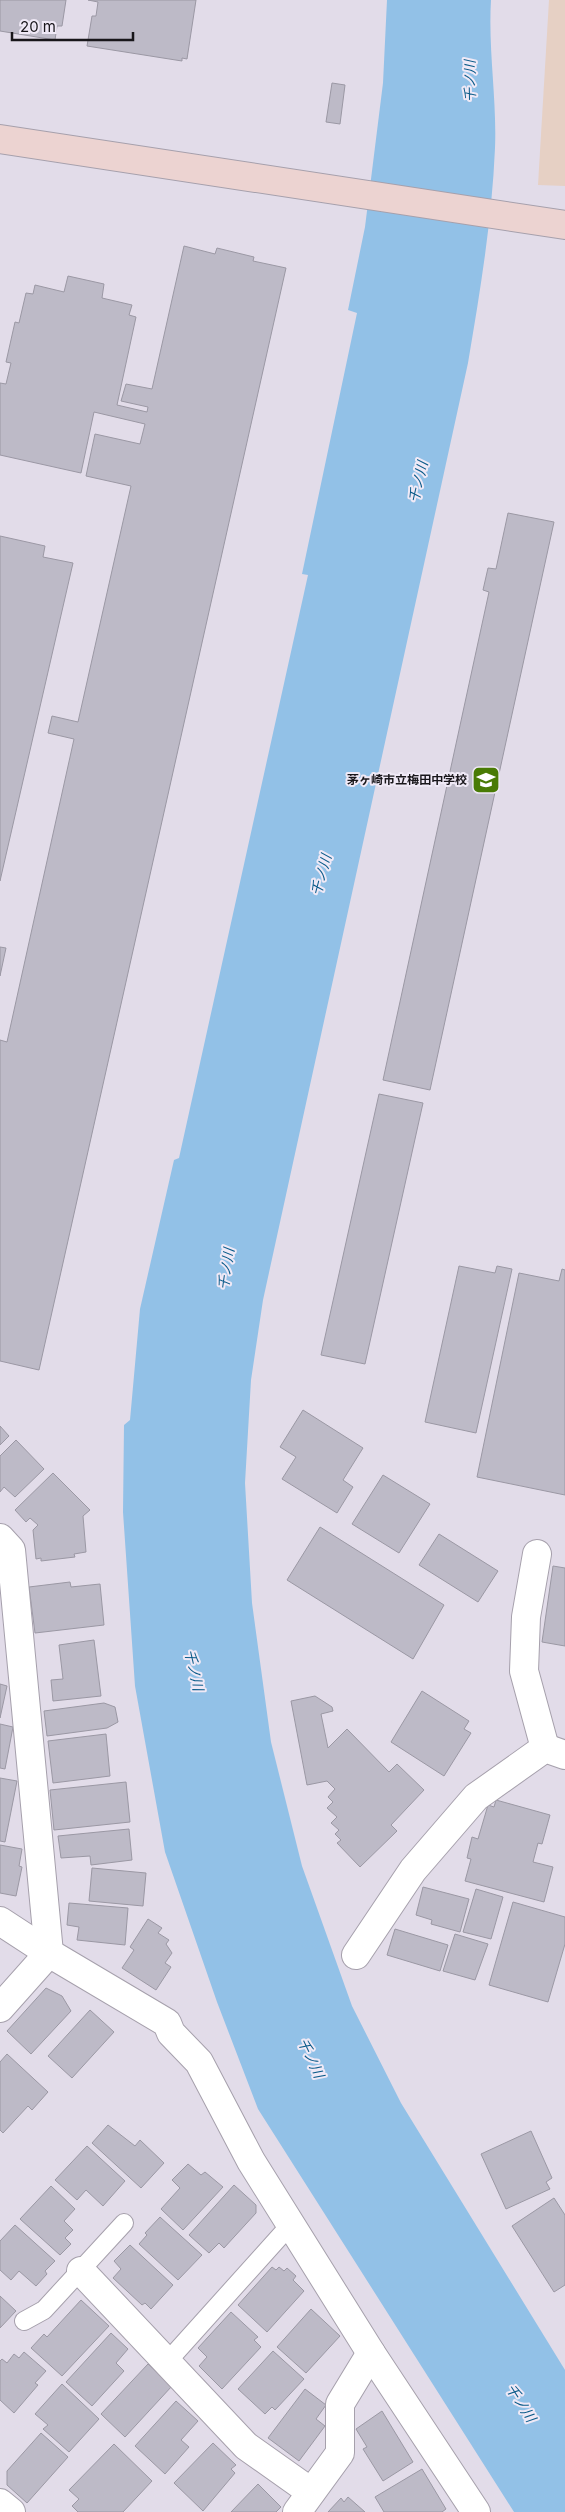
<svg xmlns="http://www.w3.org/2000/svg" width="565" height="2512" font-family="Inter,'Noto Sans JP',sans-serif">
	<style>
		.industrial { fill: #e6d0c4 }
		.water { fill: #92c1e7 }
		.building { fill: #bdbac7; stroke: #9b98a4 }
		.lines { fill: none; stroke-linecap: round; stroke-linejoin: round }
		.lane-casing { stroke: #a6a0ac; stroke-width: 20 }
		.street-casing { stroke: #a6a0ac; stroke-width: 30 }
		.secondary-casing { stroke: #a6a0ac; stroke-width: 30 }
		.lane { stroke: #fff; stroke-width: 18 }
		.street { stroke: #fff; stroke-width: 28 }
		.secondary { stroke: #ecd3d1; stroke-width: 28 }
		.labels { text-anchor: middle; stroke-width: 4; stroke-linejoin: round; paint-order: stroke }
		.poi-label { font-size: 12px; font-weight: bold; fill: #18161a; stroke: #efe9f6; text-anchor: end }
		.water-label { font-size: 14px; font-style: italic; fill: #095a89; stroke: #efe9f6 }
	</style>
	<rect width="100%" height="100%" fill="#e2dce9"/>
	<path class="industrial" d="M549,0H565V186L538,185Z"/>
	<path class="water" d="M387,0H491C488,50 497,99 495,148C492,220 480,292 468,363L263,1300L251,1380L245,1483L252,1603L271,1742L302,1866L352,2006L401,2103L565,2370V2512H514L258,2109L217,2002L165,1852L135,1686L123,1512L124,1425L130,1420L140,1309L174,1160L179,1158L308,575L302,574L357,313L348,310L365,227L383,83Z"/>
	<g class="building">
		<path d="M0,0H66L62,26H57L55,40L0,31Z"/>
		<path d="M88,0H196L187,59L182,58V61L87,46L92,16H96L98,2Z"/>
		<path d="M332,83L345,85L340,124L326,122Z"/>
		<path d="M184,246L215,254L217,248L254,257L253,261L286,268L39,1370L0,1361V1040L7,1042L74,739L48,733L52,716L78,722L131,486L86,476L95,434L140,444L145,424L94,412L81,473L0,455V383L6,384L11,363L6,362L15,322L19,323L26,293L33,294L35,285L64,292L68,276L104,284L102,298L132,305L129,315L136,317L117,405L147,412L148,407L121,401L126,384L152,389Z"/>
		<path d="M508,513L554,522L430,1090L383,1080L489,592L483,590L488,568L496,569Z"/>
		<path d="M0,536L45,546L43,557L73,563L0,881Z"/>
		<path d="M0,947L6,948L0,976Z"/>
		<path d="M379,1094L423,1103L365,1364L321,1355Z"/>
		<path d="M459,1266L495,1273L497,1266L512,1269L476,1433L425,1422Z"/>
		<path d="M562,1269L565,1270V1495L477,1477L519,1273L559,1281Z"/>
		<path d="M303,1410L363,1448L343,1480L353,1487L337,1513L282,1479L296,1457L280,1447Z"/>
		<path d="M0,1426L9,1436L0,1445Z"/>
		<path d="M16,1440L44,1469L15,1497L4,1487L0,1492V1456Z"/>
		<path d="M53,1473L90,1510L83,1516L86,1552L74,1554L75,1557L41,1561V1558L36,1559L33,1530L38,1525L30,1518L26,1522L15,1510Z"/>
		<path d="M383,1475L430,1504L399,1553L352,1524Z"/>
		<path d="M320,1527L444,1605L413,1659L287,1580Z"/>
		<path d="M439,1534L498,1571L478,1602L419,1565Z"/>
		<path d="M553,1566L565,1568V1646L542,1642Z"/>
		<path d="M70,1582L71,1587L100,1584L104,1625L35,1633L29,1587Z"/>
		<path d="M94,1640L101,1696L53,1701L51,1680L63,1679L59,1645Z"/>
		<path d="M0,1684L7,1686L0,1718Z"/>
		<path d="M422,1691L469,1721L464,1729L471,1733L444,1776L391,1742Z"/>
		<path d="M315,1696L332,1707L333,1711L321,1714L328,1748L347,1729L389,1772L397,1764L424,1790L391,1825L397,1831L360,1867L337,1843L341,1840L335,1834L339,1830L331,1823L337,1817L327,1808L333,1802L328,1797L335,1789L327,1781L307,1785L291,1701Z"/>
		<path d="M104,1703L115,1707L118,1722L107,1728L47,1736L44,1711Z"/>
		<path d="M0,1724L13,1727L5,1769L0,1768Z"/>
		<path d="M106,1734L110,1776L53,1783L48,1741Z"/>
		<path d="M0,1778L17,1781L5,1842L0,1841Z"/>
		<path d="M126,1782L130,1822L54,1830L50,1790Z"/>
		<path d="M496,1800L550,1815L542,1844L538,1843L533,1862L553,1867L544,1902L465,1881L471,1859L467,1858L472,1837L478,1839L488,1805L494,1807Z"/>
		<path d="M129,1829L132,1860L91,1865L90,1856L61,1858L58,1836Z"/>
		<path d="M0,1845L22,1849L19,1866L22,1867L16,1896L0,1893Z"/>
		<path d="M92,1868L146,1873L143,1906L89,1901Z"/>
		<path d="M423,1887L469,1899L460,1932L431,1924L432,1920L416,1915Z"/>
		<path d="M476,1889L503,1897L491,1939L463,1932Z"/>
		<path d="M513,1902L565,1917V1944L548,2002L489,1985Z"/>
		<path d="M69,1903L128,1908L125,1945L77,1940L79,1927L67,1925Z"/>
		<path d="M148,1919L162,1928L158,1933L169,1940L166,1944L172,1953L165,1963L171,1967L156,1990L122,1968L134,1950L130,1947Z"/>
		<path d="M395,1929L448,1945L440,1971L387,1955Z"/>
		<path d="M455,1934L488,1944L475,1980L443,1971Z"/>
		<path d="M46,1988L62,1996L71,2011L31,2054L7,2031Z"/>
		<path d="M90,2010L114,2032L72,2078L48,2056Z"/>
		<path d="M7,2054L48,2092L32,2110L28,2106L3,2133L0,2130V2062Z"/>
		<path d="M108,2125L135,2146L140,2140L164,2163L141,2188L92,2143Z"/>
		<path d="M531,2131L552,2178L546,2182L550,2189L506,2209L481,2154Z"/>
		<path d="M87,2146L125,2181L103,2206L86,2190L77,2200L55,2180Z"/>
		<path d="M188,2164L201,2175L205,2172L223,2187L183,2230L161,2209L180,2188L172,2180Z"/>
		<path d="M234,2185L256,2205V2213L224,2248L219,2243L209,2253L189,2235Z"/>
		<path d="M51,2186L75,2209L64,2221L73,2230L65,2238L71,2244L60,2255L20,2219Z"/>
		<path d="M554,2198L565,2215V2285L554,2292L512,2226Z"/>
		<path d="M160,2217L202,2255L178,2280L139,2244L147,2235L145,2233Z"/>
		<path d="M15,2225L55,2261L45,2271L47,2274L36,2286L19,2271L11,2280L0,2270V2241Z"/>
		<path d="M130,2245L173,2285L151,2309L145,2303L142,2305L113,2278L121,2269L114,2261Z"/>
		<path d="M272,2267L276,2270L279,2267L284,2271L287,2268L296,2276L293,2280L304,2291L267,2332L238,2305Z"/>
		<path d="M0,2296L16,2311L0,2328Z"/>
		<path d="M81,2300L109,2326L62,2376L31,2348L44,2334L47,2337Z"/>
		<path d="M311,2309L340,2336L306,2373L277,2347Z"/>
		<path d="M231,2312L258,2337L254,2340L261,2347L222,2389L199,2366L207,2357L198,2348Z"/>
		<path d="M111,2333L128,2349L116,2363L124,2371L92,2406L66,2382Z"/>
		<path d="M273,2351L304,2379L275,2410L272,2407L265,2414L238,2389Z"/>
		<path d="M24,2352L46,2371L35,2383L38,2385L14,2413L0,2400V2361L2,2359L7,2363L14,2354L19,2358Z"/>
		<path d="M148,2364L172,2386L125,2437L101,2414Z"/>
		<path d="M62,2384L99,2419L69,2452L43,2429L48,2425L35,2414Z"/>
		<path d="M305,2389L326,2405L316,2419L325,2426L299,2461L268,2438Z"/>
		<path d="M176,2401L198,2421L181,2440L189,2447L165,2474L135,2446Z"/>
		<path d="M382,2411L413,2462L383,2481L363,2449L367,2447L356,2429Z"/>
		<path d="M41,2433L68,2457L27,2503L7,2485V2471Z"/>
		<path d="M213,2443L236,2465L231,2469L235,2473L203,2511L174,2483Z"/>
		<path d="M114,2444L152,2481L123,2512H78L72,2506L79,2499L69,2490Z"/>
		<path d="M422,2469L446,2509L442,2512H384L375,2497Z"/>
		<path d="M258,2484L281,2507L276,2512H231Z"/>
		<path d="M348,2497L365,2512H328L341,2498L344,2502Z"/>
	</g>
	<g class="lines">
		<defs>
			<g id="lane">
				<path d="M24,2321L44,2310L124,2223"/>
				<path d="M167,2362L291,2224"/>
			</g>
			<g id="street">
				<path d="M0,1538L11,1550L49,1953L0,2008"/>
				<path d="M537,1554L526,1617L524,1671L545,1748"/>
				<path d="M0,1921L49,1953L167,2023L171,2033L199,2062L251,2161L371,2353L476,2512"/>
				<path d="M356,1955L413,1870L476,1797L545,1748L565,1755"/>
				<path d="M81,2271L246,2446L311,2492"/>
				<path d="M0,2503L11,2512"/>
				<path d="M297,2512L340,2453V2404L371,2353"/>
			</g>
			<path id="secondary" d="M0,139L565,225"/>
		</defs>
		<use href="#lane" class="lane-casing"/>
		<use href="#street" class="street-casing"/>
		<use href="#secondary" class="secondary-casing"/>
		<use href="#lane" class="lane"/>
		<use href="#street" class="street"/>
		<use href="#secondary" class="secondary"/>
	</g>
	<defs>
		<symbol id="school-square" viewBox="-11 -11 22 22"><rect x="-9" y="-9" width="18" height="18" rx="4" fill="#497b05" stroke="#efe9f6"/><path d="M0-5L7-2L0 1L-7-2ZM-4 1L0 2.5L4 1V4Q0 6-4 4Z" fill="#fff"/></symbol>
	</defs>
	<g fill-rule="evenodd">
		<use href="#school-square" x="470" y="764" width="32" height="32"/>
	</g>
	<g class="labels">
		<g class="poi-label">
			<text x="467" y="784">茅ヶ崎市立梅田中学校</text>
		</g>
		<g class="water-label">
			<text transform="translate(470 81) rotate(-91)" y="5">千ノ川</text>
			<text transform="translate(418 482) rotate(-77)" y="5">千ノ川</text>
			<text transform="translate(321 875) rotate(-75)" y="5">千ノ川</text>
			<text transform="translate(226 1269) rotate(-82)" y="5">千ノ川</text>
			<text transform="translate(194 1670) rotate(77)" y="5">千ノ川</text>
			<text transform="translate(311 2058) rotate(65)" y="5">千ノ川</text>
			<text transform="translate(521 2403) rotate(57)" y="5">千ノ川</text>
		</g>
	</g>
	<path d="M12 32v8h121v-8" fill="none" stroke="#18161a" stroke-width="2.5"/>
	<text x="20" y="32" font-size="15" fill="#18161a" stroke="#efe9f6" stroke-width="4" paint-order="stroke">20 m</text>
</svg>
